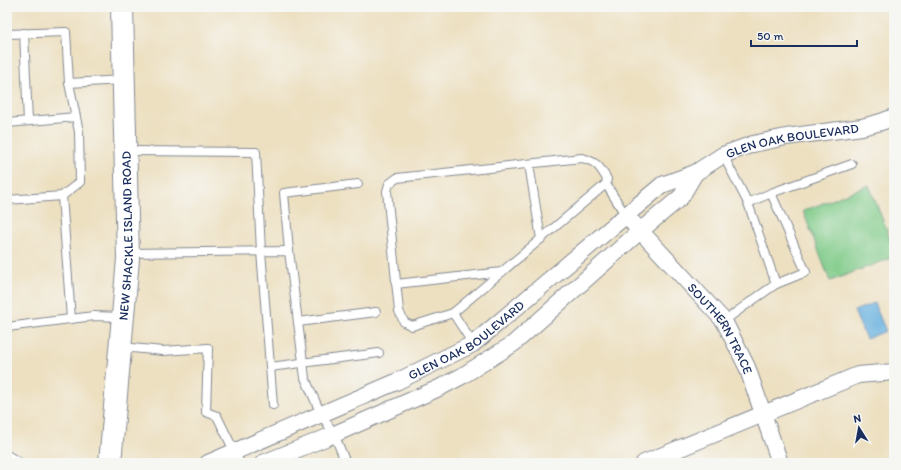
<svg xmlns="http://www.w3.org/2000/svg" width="901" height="470" font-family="Itim,sans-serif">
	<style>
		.green { fill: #80cb89; stroke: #4e7d74 }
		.water { fill: #67b0df; stroke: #41709e }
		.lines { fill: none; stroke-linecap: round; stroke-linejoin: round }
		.lane-casing { stroke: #848890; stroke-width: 10 }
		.street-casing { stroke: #848890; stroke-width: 18 }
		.secondary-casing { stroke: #848890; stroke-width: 24 }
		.lane { stroke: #fff; stroke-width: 8 }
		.street { stroke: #fff; stroke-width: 16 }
		.secondary { stroke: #fff; stroke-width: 22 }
		.labels { text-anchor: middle; stroke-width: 3; stroke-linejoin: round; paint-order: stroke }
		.street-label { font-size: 13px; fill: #1b2f5e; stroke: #f6f6f2 }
	</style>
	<rect width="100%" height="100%" fill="#f6f6f2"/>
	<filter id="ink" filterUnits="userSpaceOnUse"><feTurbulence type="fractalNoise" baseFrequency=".025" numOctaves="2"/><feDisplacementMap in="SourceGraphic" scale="8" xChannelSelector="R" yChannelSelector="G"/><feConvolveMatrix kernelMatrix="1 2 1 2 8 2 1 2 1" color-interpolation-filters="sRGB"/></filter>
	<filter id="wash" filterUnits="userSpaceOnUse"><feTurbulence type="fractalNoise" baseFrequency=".012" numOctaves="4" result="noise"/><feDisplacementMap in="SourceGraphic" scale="16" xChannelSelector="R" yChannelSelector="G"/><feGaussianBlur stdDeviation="0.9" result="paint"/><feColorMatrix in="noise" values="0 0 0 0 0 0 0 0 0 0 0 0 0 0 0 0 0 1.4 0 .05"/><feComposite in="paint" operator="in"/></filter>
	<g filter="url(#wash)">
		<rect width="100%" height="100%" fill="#ede0c1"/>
		<path class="green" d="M869,185L894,249V257L830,281L803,211Z"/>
		<path class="water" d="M874,303L886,331L866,339L854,311Z"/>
	</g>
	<g filter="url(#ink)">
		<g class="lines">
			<defs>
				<g id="lane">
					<path d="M24,33L28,121"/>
					<path d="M7,34L66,32L69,83L123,80"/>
					<path d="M69,83L79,132L80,182L62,196L71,319"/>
					<path d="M7,123L76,117"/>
					<path d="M126,151L256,152L261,251L273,405"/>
					<path d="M723,155L748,203L776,284L746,305L724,321"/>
					<path d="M529,164L541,239"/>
					<path d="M771,193L806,272L776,284"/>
					<path d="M7,200L62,196"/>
					<path d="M748,203L771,193L852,164"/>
					<path d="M289,251L284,193L358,184"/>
					<path d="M129,253L289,251L305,378L321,414L334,434L346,463"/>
					<path d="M396,284L502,272"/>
					<path d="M453,313L606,184"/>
					<path d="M298,322L376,312"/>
					<path d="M7,327L94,316L121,317"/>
					<path d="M473,344L453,313L412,326L404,322L399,311L387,191L389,184L397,178L582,158C597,162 599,166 607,179L606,184L626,216"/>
					<path d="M122,347L163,351L208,348L206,412L217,416L240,463"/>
					<path d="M270,367L379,353"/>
					<path d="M7,455L20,463"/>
				</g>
				<g id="street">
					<path id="s1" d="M633,223L724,321L747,367L780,463"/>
					<path id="s2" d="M208,463L396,382L473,344L662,185L695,173L723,155L753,144L786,137L862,127L881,122L894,117"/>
					<path d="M263,463L328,437L439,388L462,376L513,344L640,231L681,197L695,173"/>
					<path d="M644,463L858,375L894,372"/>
				</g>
				<g id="secondary">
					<path id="s3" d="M110,463L128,259L122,7"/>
				</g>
			</defs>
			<use href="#lane" class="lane-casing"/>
			<use href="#street" class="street-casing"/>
			<use href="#secondary" class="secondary-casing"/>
			<use href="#lane" class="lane"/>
			<use href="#street" class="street"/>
			<use href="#secondary" class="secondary"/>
		</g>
	</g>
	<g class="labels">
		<g class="street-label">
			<text dy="5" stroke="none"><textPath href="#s2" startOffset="677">GLEN OAK BOULEVARD</textPath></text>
			<text dy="5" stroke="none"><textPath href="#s3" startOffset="228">NEW SHACKLE ISLAND ROAD</textPath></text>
			<text dy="5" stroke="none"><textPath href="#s1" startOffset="138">SOUTHERN TRACE</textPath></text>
			<text dy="5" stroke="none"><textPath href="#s2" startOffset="287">GLEN OAK BOULEVARD</textPath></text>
		</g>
	</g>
	<rect width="901" height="470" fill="none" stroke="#f6f6f2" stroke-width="24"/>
	<g transform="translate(859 428) rotate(349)" stroke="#f6f6f2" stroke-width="3" paint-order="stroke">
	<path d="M0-3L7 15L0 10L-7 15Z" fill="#1b2f5e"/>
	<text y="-6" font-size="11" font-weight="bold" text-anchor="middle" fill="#1b2f5e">N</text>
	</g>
	<path d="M751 40v6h106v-6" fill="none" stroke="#1b2f5e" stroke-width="2"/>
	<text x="757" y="40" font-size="12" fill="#1b2f5e" stroke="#f6f6f2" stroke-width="3" paint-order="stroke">50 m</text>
</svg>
